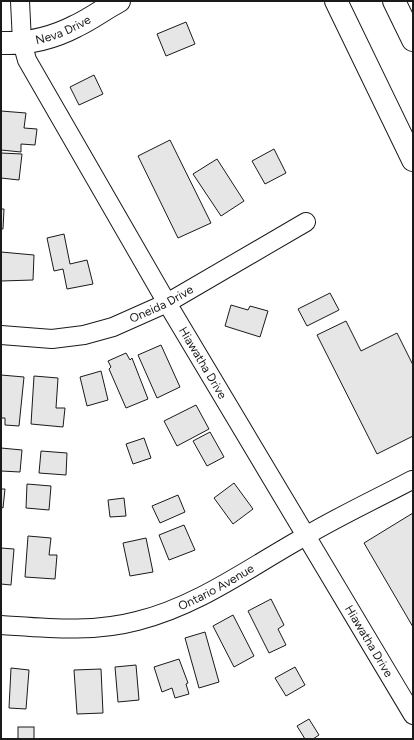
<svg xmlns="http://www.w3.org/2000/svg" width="414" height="740" font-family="Figtree,sans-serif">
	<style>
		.building { fill: #e6e6e6; stroke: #1a1a1a }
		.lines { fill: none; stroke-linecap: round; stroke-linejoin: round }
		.street-casing { stroke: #1a1a1a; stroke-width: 20 }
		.secondary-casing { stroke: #1a1a1a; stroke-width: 24 }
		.highway-casing { stroke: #1a1a1a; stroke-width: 24 }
		.street { stroke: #fff; stroke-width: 18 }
		.secondary { stroke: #fff; stroke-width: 22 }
		.highway { stroke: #fff; stroke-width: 22 }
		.labels { text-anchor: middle; stroke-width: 3; stroke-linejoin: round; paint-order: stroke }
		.street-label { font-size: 12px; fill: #1a1a1a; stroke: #fff }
	</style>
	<rect width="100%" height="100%" fill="#fff"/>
	<g class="building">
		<path d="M186,22L195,44L166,56L157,34Z"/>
		<path d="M94,75L103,94L79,105L70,87Z"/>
		<path d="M1,111L26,113L24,128L37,129L35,145L21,144V152L1,150Z"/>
		<path d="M170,140L211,223L178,238L138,156Z"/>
		<path d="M274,149L286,173L265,184L252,161Z"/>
		<path d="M1,153L22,154L19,180L1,178Z"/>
		<path d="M217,159L244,201L221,216L193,174Z"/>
		<path d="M1,209H4L3,229H1Z"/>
		<path d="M64,234L70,264L87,260L93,284L67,289L63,269L54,271L47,238Z"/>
		<path d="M1,252L34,255L33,280L1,281Z"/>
		<path d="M330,293L339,310L307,326L298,309Z"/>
		<path d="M231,305L248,310L250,306L268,311L260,337L225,326Z"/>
		<path d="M346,321L361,351L397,333L413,365V436L377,454L317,335Z"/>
		<path d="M161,345L180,387L157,398L138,355Z"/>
		<path d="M126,353L130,360L132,358L148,399L126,408L109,369L111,367L108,361Z"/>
		<path d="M101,371L108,400L87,406L80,377Z"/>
		<path d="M1,375L24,377L19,426L5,425V418H1Z"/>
		<path d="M34,376L58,378L56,408H65L63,427L31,424Z"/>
		<path d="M196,405L209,429L177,446L164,421Z"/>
		<path d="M210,432L224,457L207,466L193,441Z"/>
		<path d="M144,438L151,458L133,464L126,444Z"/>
		<path d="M1,448L22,450L20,472L1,471Z"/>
		<path d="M41,451L67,453L66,475L39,473Z"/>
		<path d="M234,483L253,509L233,524L214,498Z"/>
		<path d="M27,484L51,486L49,510L26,508Z"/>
		<path d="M1,489H5L3,508L1,507Z"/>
		<path d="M178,495L185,512L160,523L152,506Z"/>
		<path d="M124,498L126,516L110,517L108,500Z"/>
		<path d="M413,513V627L364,543Z"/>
		<path d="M184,525L195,550L169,560L159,535Z"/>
		<path d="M28,536L51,538L49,555H57L55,579L25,577Z"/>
		<path d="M146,538L153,572L130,576L123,543Z"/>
		<path d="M1,548L14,549L11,585L1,584Z"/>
		<path d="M271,599L284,625L278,629L286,645L269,653L248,611Z"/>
		<path d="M233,615L254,656L234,667L213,626Z"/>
		<path d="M205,632L219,682L199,688L185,638Z"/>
		<path d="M179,659L188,683L186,684L189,694L175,698L172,688L162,692L154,667Z"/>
		<path d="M136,665L139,700L118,702L115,667Z"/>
		<path d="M295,667L305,685L286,696L275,678Z"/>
		<path d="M11,668L29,670L26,709L9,708Z"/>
		<path d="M101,669L103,713L77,714L74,670Z"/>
		<path d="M309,719L319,735L313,739H305L297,726Z"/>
		<rect x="18" y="727" width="16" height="12"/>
	</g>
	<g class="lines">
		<defs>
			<g id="street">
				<path id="s1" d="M20,1L22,42L27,60L167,303L413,715"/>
				<path id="s2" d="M1,335L52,339L84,335L113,327L167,303L306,222"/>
				<path id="s3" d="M1,625C47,628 92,633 137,621C198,606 250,567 304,537C339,516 376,499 412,480"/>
			</g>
			<g id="secondary">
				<path id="s4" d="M1,43C26,44 53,38 76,26C91,19 104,9 119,1"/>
			</g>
			<g id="highway">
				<path d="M336,1L413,160"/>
				<path d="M394,1L413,40"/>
			</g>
		</defs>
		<use href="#street" class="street-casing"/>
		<use href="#secondary" class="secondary-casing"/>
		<use href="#highway" class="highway-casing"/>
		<use href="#street" class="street"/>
		<use href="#secondary" class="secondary"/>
		<use href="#highway" class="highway"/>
	</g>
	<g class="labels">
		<g class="street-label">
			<text dy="4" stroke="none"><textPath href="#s4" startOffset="64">Neva Drive</textPath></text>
			<text dy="4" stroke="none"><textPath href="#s2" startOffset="167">Oneida Drive</textPath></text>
			<text dy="4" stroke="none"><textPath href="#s1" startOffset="410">Hiawatha Drive</textPath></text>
			<text dy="4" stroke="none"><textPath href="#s3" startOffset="223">Ontario Avenue</textPath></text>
			<text dy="4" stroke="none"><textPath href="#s1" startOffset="734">Hiawatha Drive</textPath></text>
		</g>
	</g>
	<rect width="414" height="740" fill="none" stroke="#1a1a1a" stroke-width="4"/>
</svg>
